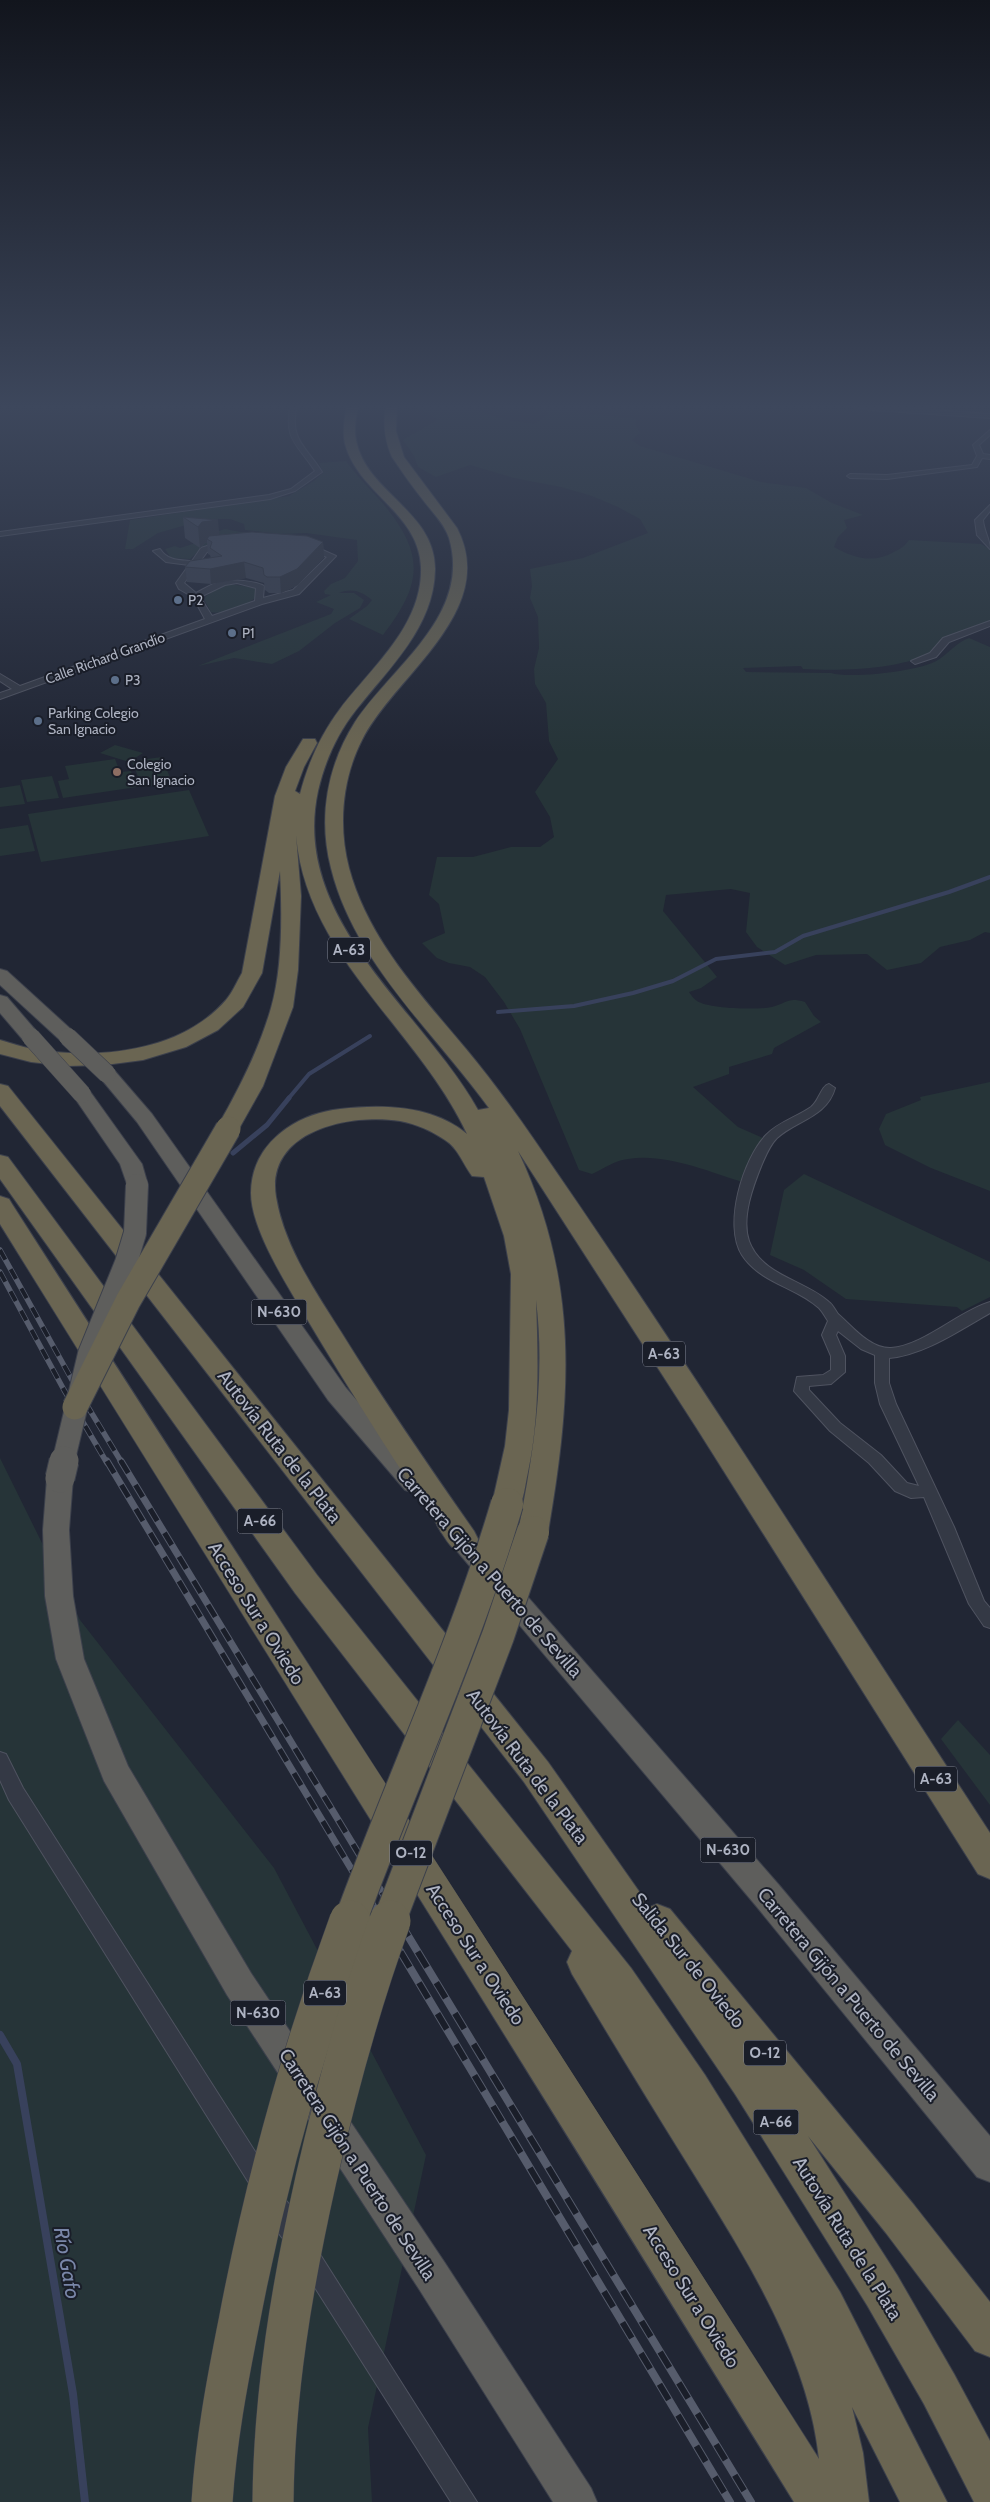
<svg xmlns="http://www.w3.org/2000/svg" width="990" height="2502" font-family="Cabin,sans-serif">
	<style>
		.green { fill: #263438 }
		.lines { fill: none; stroke-linecap: round; stroke-linejoin: round }
		.stream-far2 { stroke: #38415c; stroke-width: 4 }
		.stream-far1 { stroke: #38415c; stroke-width: 5 }
		.stream { stroke: #38415c; stroke-width: 8 }
		.minor-casing { stroke: #4f5360; stroke-width: 2 }
		.trunk-casing { stroke: #3c404c; stroke-width: 2 }
		.motorway-casing { stroke: #3c404c; stroke-width: 2 }
		.minor { fill: #343945; fill-rule: evenodd }
		.trunk { fill: #5e5e5c; fill-rule: evenodd }
		.motorway { fill: #6a6552; fill-rule: evenodd }
		.rail-far2-casing { stroke: #565c6c; stroke-width: 5.5 }
		.rail-far1-casing { stroke: #565c6c; stroke-width: 7 }
		.rail-casing { stroke: #565c6c; stroke-width: 8 }
		.rail-far2 { stroke: #1a1e29; stroke-width: 4; stroke-dasharray: 11; stroke-linecap: butt }
		.rail-far1 { stroke: #1a1e29; stroke-width: 5; stroke-dasharray: 14; stroke-linecap: butt }
		.rail { stroke: #1a1e29; stroke-width: 6; stroke-dasharray: 18; stroke-linecap: butt }
		.trunk-bridge-far2-casing { stroke: #3c404c; stroke-width: 19; stroke-linecap: butt }
		.trunk-bridge-far1-casing { stroke: #3c404c; stroke-width: 24; stroke-linecap: butt }
		.trunk-bridge-casing { stroke: #3c404c; stroke-width: 31; stroke-linecap: butt }
		.motorway-bridge-far2-casing { stroke: #3c404c; stroke-width: 27; stroke-linecap: butt }
		.motorway-bridge-far1-casing { stroke: #3c404c; stroke-width: 34; stroke-linecap: butt }
		.motorway-bridge-casing { stroke: #3c404c; stroke-width: 42; stroke-linecap: butt }
		.trunk-bridge-far2 { stroke: #5e5e5c; stroke-width: 18 }
		.trunk-bridge-far1 { stroke: #5e5e5c; stroke-width: 22 }
		.trunk-bridge { stroke: #5e5e5c; stroke-width: 29 }
		.motorway-bridge-far2 { stroke: #6a6552; stroke-width: 25 }
		.motorway-bridge-far1 { stroke: #6a6552; stroke-width: 32 }
		.motorway-bridge { stroke: #6a6552; stroke-width: 41 }
		.wall { fill: #393f4d }
		.shaded-wall { fill: #2e333e }
		.building { fill: #424959; stroke: #2e333e }
		.service-dot { fill: #5c6f8a; stroke: #1a1e29; stroke-width: 2 }
		.education-dot { fill: #8d6e63; stroke: #1a1e29; stroke-width: 2 }
		.labels { text-anchor: middle; stroke-width: 4; stroke-linejoin: round; paint-order: stroke }
		.far-poi-label { font-size: 14px; fill: #aeb3c2; stroke: #1a1e29; text-anchor: start }
		.far-street-label { font-size: 14px; fill: #aeb3c2; stroke: #1a1e29 }
		.shield { fill: #1a1e29; stroke: #828694; stroke-width: 1 }
		.shield-label { font-size: 15px; font-weight: bold; fill: #aeb3c2 }
		.near-street-label { font-size: 19px; fill: #aeb3c2; stroke: #1a1e29 }
		.near-water-label { font-size: 21px; font-style: italic; fill: #7986a8; stroke: #1a1e29 }
	</style>
	<rect width="100%" height="100%" fill="#212634"/>
	<g class="green">
		<path d="M398,403H450L507,420L534,424L547,416L548,411L558,407L582,413L637,419L635,423L640,433L632,440L640,446L761,482L806,488L832,503L863,515L844,520L847,528L838,537L834,547C854,558 873,564 894,552C900,549 905,546 909,540L981,544L990,549V621C980,625 967,628 957,633C948,640 939,649 929,654C894,670 842,671 803,669L801,666L743,668L746,672L831,673C850,679 922,671 938,660C949,653 956,643 969,638L990,647V933L985,932L970,940L940,947L921,963L887,970L867,954L816,955L785,965L757,947L746,932L750,893L731,889L666,895L663,911L717,977L701,988L689,992C691,995 694,999 697,1001C709,1009 758,1010 772,1007C788,1003 787,997 805,1002L814,1016L821,1022L774,1048L772,1054L729,1067V1074L693,1087L738,1127L763,1138L742,1182C707,1171 665,1153 628,1159C616,1160 603,1169 592,1174L579,1170L520,1029L504,1002L485,977L470,967L449,963L437,958L422,943L445,933L439,904L429,895L437,857H473L511,847H540L554,837L550,817L535,792L558,759L549,741L546,703L535,684L534,669L539,648L538,617L530,598L532,586L530,569L583,558L648,533L640,519L618,507L592,496L561,487L514,478L470,465L436,477L418,467L414,456L403,440L437,420C425,410 413,404 398,403Z"/>
		<path d="M346,461C356,475 367,486 379,499C424,551 425,581 383,635L349,619L367,606L372,600C361,591 352,588 339,593H354L364,600L360,608L335,623L299,651L272,664L234,658L198,666L331,614L334,609L316,602L331,595L325,594L324,591L331,584L345,578L358,561L357,540L306,533L281,534L245,530L244,524L230,519H207L158,533L133,549H125L130,520L289,496L314,481L323,473L319,463Z"/>
		<path d="M225,529L246,533L204,546L190,559L171,558L165,549L175,546L180,548L221,535L216,532Z"/>
		<path d="M230,584L255,588V598C246,606 222,615 211,612L205,601V597L222,585Z"/>
		<path d="M115,745L143,753L129,762L100,753Z"/>
		<path d="M162,757L172,783L142,787L132,761Z"/>
		<path d="M115,759L120,772L131,771L137,787L63,798L58,781L69,779L65,766Z"/>
		<path d="M52,776L59,798L27,802L21,780Z"/>
		<path d="M20,785L25,804L0,807V788Z"/>
		<path d="M189,790L209,836L41,862L28,814Z"/>
		<path d="M28,825L35,851L0,856V829Z"/>
		<path d="M990,1082V1191L931,1168L885,1145L879,1129L886,1114L921,1100L920,1097Z"/>
		<path d="M804,1174L990,1262V1297L962,1311L957,1307L846,1299L804,1270L770,1255L784,1190Z"/>
		<path d="M0,1458L80,1620L274,1868L426,2155L368,2428L372,2502H0Z"/>
		<path d="M958,1720L990,1755V1805L941,1739Z"/>
	</g>
	<g class="lines">
		<g class="stream-far2">
			<path d="M498,1012L574,1006L633,993L673,981L716,959L775,952L803,936L949,892L990,877"/>
			<path d="M288,1099L309,1074L370,1036"/>
		</g>
		<path class="stream-far1" d="M233,1153L267,1125L289,1098"/>
		<path class="stream" d="M0,2035L17,2064L73,2394L85,2502"/>
		<defs>
			<g id="minor">
				<path d="M291,403H297C289,440 304,444 322,472L295,491L270,499L0,536V532L269,495L291,489L315,471C297,443 283,440 291,403Z"/>
				<path d="M833,403L990,414V418L872,410Z"/>
				<path d="M990,430V435L979,445L983,454L990,455V459L982,458L977,467L887,479L850,478L847,476L850,474L887,475L972,465L977,456L973,445Z"/>
				<path d="M990,505V511L983,520C984,531 990,540 990,549L977,535L975,520Z"/>
				<path d="M222,541L229,543L207,552L184,583L196,593C204,589 213,583 222,581C231,579 256,581 264,586L263,598L293,590L327,557L303,548V544H309L336,556L299,594L262,604L0,699V693L12,689L0,681V674L20,686L205,619L193,597L179,589L176,583L189,565L166,562L153,551L160,549C168,561 179,560 192,561L201,548ZM237,583L256,588L255,601L212,616L200,597L225,585Z"/>
				<path d="M990,621V626L949,642L936,657L915,664L911,661L930,653L943,638Z"/>
				<path d="M829,1084L835,1088C827,1117 797,1120 777,1138C770,1145 766,1155 762,1164C753,1186 741,1218 749,1241C762,1276 805,1280 829,1302C833,1305 835,1310 838,1314C852,1326 870,1349 891,1348C923,1346 959,1311 990,1302V1313C960,1330 924,1355 889,1358V1383L896,1404L954,1527L984,1601L990,1608V1628L984,1626L969,1604L924,1497L911,1498L895,1491L869,1463L830,1431L794,1391L797,1377L823,1375L831,1370V1356L822,1335L828,1321C825,1317 823,1312 819,1308C796,1287 760,1283 742,1255C723,1225 743,1159 766,1135C778,1122 797,1117 811,1107C819,1101 821,1086 829,1084ZM838,1331L861,1349L875,1355V1383L880,1404L919,1486L907,1483L881,1455L840,1423L809,1390V1386L831,1384L845,1372V1356L836,1335Z"/>
				<path d="M0,1752L6,1754L23,1788L270,2175L273,2183L270,2191L262,2194L254,2191L9,1800L0,1780Z"/>
				<path d="M273,2190C288,2196 301,2223 307,2238L304,2246L296,2249C281,2243 268,2216 262,2201L265,2193Z"/>
				<path d="M308,2245L316,2248L477,2502H451L300,2264L297,2256L300,2248Z"/>
			</g>
			<g id="trunk">
				<path d="M0,969L7,971L75,1033L78,1037L75,1041H61L0,985Z"/>
				<path d="M0,995L7,997L38,1033L41,1037L38,1041H24L0,1013Z"/>
				<path d="M107,1068L114,1070L152,1114L346,1388L423,1476L427,1483L423,1490L414,1493L405,1490L328,1400L137,1122L97,1074L100,1070Z"/>
				<path d="M82,1088L89,1090L142,1164L148,1185L145,1190L137,1192L129,1190L120,1164L72,1094L75,1090Z"/>
				<path d="M60,1468L69,1471L73,1478L69,1530L73,1596L84,1659L128,1766L251,1973L445,2263L591,2488L597,2502H553L419,2289L227,1995L104,1781L56,1659L45,1596L43,1530L47,1478L51,1471Z"/>
				<path d="M450,1515L459,1518L779,1885L990,2136V2182L977,2177L757,1907L441,1532L437,1525L441,1518Z"/>
			</g>
			<g id="motorway">
				<path d="M347,403H359C356,416 353,431 357,444C369,493 436,513 435,570C434,627 389,668 356,710C337,734 325,761 318,791C290,920 422,1010 478,1110L489,1108C434,1032 354,962 331,868C318,818 327,766 355,722C392,666 472,615 449,538C444,523 432,512 423,500C412,486 402,472 392,457C384,439 383,423 386,404L397,403L396,431L404,457L457,528C500,611 395,675 362,740C342,779 338,826 349,868C368,939 420,994 466,1049C490,1078 513,1109 535,1141C692,1368 839,1602 990,1833V1879L978,1874L696,1427L518,1151C579,1282 572,1393 548,1532L543,1540L533,1543L523,1540L518,1532C533,1455 546,1379 536,1300C538,1358 540,1415 528,1472C525,1485 524,1500 517,1512L507,1515L497,1512L492,1504L505,1446L509,1410L511,1274L504,1236L484,1177L472,1176C463,1164 458,1148 445,1140C432,1131 416,1124 400,1121C351,1113 265,1130 276,1197C284,1246 315,1291 341,1332C383,1400 428,1465 474,1531L478,1539L474,1547C466,1549 459,1552 452,1547C445,1540 439,1527 433,1518C416,1492 398,1466 381,1439C355,1398 329,1356 304,1314C286,1283 251,1229 251,1193C251,1144 295,1114 340,1109C382,1104 433,1105 467,1134C419,1030 306,956 296,835L301,896L298,970L293,1007L263,1086L236,1134L228,1136L220,1134L216,1129C238,1091 259,1050 271,1008C283,967 282,912 280,871L262,973L243,1007L218,1030L186,1047L143,1060L105,1065L67,1066L31,1062L0,1054V1040C11,1043 22,1047 33,1049C98,1060 181,1052 226,1000C233,992 237,981 242,973L275,796L286,767L303,739H315L317,743L304,767L295,791L300,794C308,763 321,734 340,709C372,667 423,625 421,567C419,513 358,493 345,444C342,431 345,416 347,403Z"/>
				<path d="M0,1084L8,1086L548,1762L650,1907L657,1904L670,1909L914,2205L990,2302V2357L975,2351L886,2233L808,2136L897,2275L954,2374L990,2441V2502H974L924,2404L867,2305L735,2094L524,1782L0,1106Z"/>
				<path d="M0,1155L8,1157L317,1575L631,1968L705,2075L840,2292L947,2502H900L852,2407L863,2453L869,2502H794C531,2075 264,1650 0,1224V1196L9,1199L12,1204C280,1623 553,2039 819,2459C808,2351 740,2249 684,2158C646,2097 609,2036 572,1974L567,1962L572,1951L295,1593L0,1179Z"/>
			</g>
		</defs>
		<use href="#minor" class="minor-casing"/>
		<use href="#trunk" class="trunk-casing"/>
		<use href="#motorway" class="motorway-casing"/>
		<use href="#minor" class="minor"/>
		<use href="#trunk" class="trunk"/>
		<use href="#motorway" class="motorway"/>
		<defs>
			<g id="rail-far2">
				<path d="M0,1250L77,1389L122,1463"/>
				<path d="M0,1272L64,1390L107,1463"/>
			</g>
			<g id="rail-far1">
				<path d="M107,1461L383,1922"/>
				<path d="M121,1461L400,1922"/>
			</g>
			<g id="rail">
				<path d="M382,1921L730,2502"/>
				<path d="M399,1921L751,2502"/>
			</g>
		</defs>
		<use href="#rail-far2" class="rail-far2-casing"/>
		<use href="#rail-far1" class="rail-far1-casing"/>
		<use href="#rail" class="rail-casing"/>
		<use href="#rail-far2" class="rail-far2"/>
		<use href="#rail-far1" class="rail-far1"/>
		<use href="#rail" class="rail"/>
		<defs>
			<g id="trunk-bridge-far2">
				<path d="M31,1037L82,1094"/>
				<path d="M68,1037L107,1074"/>
			</g>
			<path id="trunk-bridge-far1" d="M63,1463L89,1354L126,1263L135,1233L137,1185"/>
			<path id="trunk-bridge" d="M60,1478L64,1461"/>
			<path id="motorway-bridge-far2" d="M75,1407L128,1301L228,1129"/>
			<g id="motorway-bridge-far1">
				<path d="M350,1922C401,1782 465,1647 507,1504"/>
				<path d="M389,1922L498,1636L533,1532"/>
			</g>
			<g id="motorway-bridge">
				<path d="M212,2502C216,2441 227,2382 239,2322C265,2185 302,2051 350,1921"/>
				<path d="M273,2502C274,2393 292,2286 316,2179C336,2092 359,2005 390,1921"/>
			</g>
		</defs>
		<use href="#trunk-bridge-far2" class="trunk-bridge-far2-casing"/>
		<use href="#trunk-bridge-far1" class="trunk-bridge-far1-casing"/>
		<use href="#trunk-bridge" class="trunk-bridge-casing"/>
		<use href="#motorway-bridge-far2" class="motorway-bridge-far2-casing"/>
		<use href="#motorway-bridge-far1" class="motorway-bridge-far1-casing"/>
		<use href="#motorway-bridge" class="motorway-bridge-casing"/>
		<use href="#trunk-bridge-far2" class="trunk-bridge-far2"/>
		<use href="#trunk-bridge-far1" class="trunk-bridge-far1"/>
		<use href="#trunk-bridge" class="trunk-bridge"/>
		<use href="#motorway-bridge-far2" class="motorway-bridge-far2"/>
		<use href="#motorway-bridge-far1" class="motorway-bridge-far1"/>
		<use href="#motorway-bridge" class="motorway-bridge"/>
	</g>
	<g class="wall">
		<path d="M576,403H618L611,409L576,405Z"/>
		<path d="M183,517L219,535L323,542L324,557L298,585L281,593H269L265,590L264,583L246,578L211,584L187,582L185,567L211,558L210,555L208,554L207,543H205L200,548L185,538Z"/>
	</g>
	<g class="shaded-wall">
		<path d="M612,403H618L611,409Z"/>
		<path d="M218,520L220,541L207,539V543H205L200,548L198,527L202,522Z"/>
		<path d="M323,542L324,557L298,585L281,593L280,577Z"/>
		<path d="M244,562L246,578L211,584L210,569Z"/>
	</g>
	<g class="building">
		<path d="M183,517L218,520L202,522L198,527Z"/>
		<path d="M252,532L307,536L323,542L297,569L280,577H267L264,575L263,568L244,562L210,569L185,567L190,561L222,556L210,548L212,542L207,539L209,536Z"/>
	</g>
	<linearGradient id="sky" x2="0" y2="1"><stop stop-color="#12151d"/><stop offset="0.54" stop-color="#3d475c"/><stop offset="1" stop-color="#3d475c" stop-opacity="0"/></linearGradient>
	<rect width="990" height="753" fill="url(#sky)"/>
	<g class="service-dot">
		<circle cx="178" cy="600" r="5"/>
		<circle cx="232" cy="633" r="5"/>
		<circle cx="115" cy="680" r="5"/>
		<circle cx="38" cy="721" r="5"/>
	</g>
	<circle class="education-dot" cx="117" cy="772" r="5"/>
	<g class="labels">
		<g class="far-poi-label">
			<text x="188" y="605">P2</text>
			<text x="242" y="638">P1</text>
			<text x="125" y="685">P3</text>
			<text x="48" y="718">Parking Colegio<tspan x="48" dy="16">San Ignacio</tspan></text>
			<text x="127" y="769">Colegio<tspan x="127" dy="16">San Ignacio</tspan></text>
		</g>
		<g class="far-street-label">
			<text transform="translate(105 658) rotate(-20)" y="5">Calle Richard Grandío</text>
		</g>
		<g class="shield">
			<rect x="328" y="937.5" width="42" height="25" rx="4"/>
			<rect x="251.5" y="1299.5" width="55" height="25" rx="4"/>
			<rect x="643" y="1341.5" width="42" height="25" rx="4"/>
			<rect x="237.5" y="1508.5" width="45" height="25" rx="4"/>
			<rect x="915" y="1766.5" width="42" height="25" rx="4"/>
			<rect x="700.5" y="1837.5" width="55" height="25" rx="4"/>
			<rect x="390" y="1840.5" width="42" height="25" rx="4"/>
			<rect x="304" y="1980.5" width="42" height="25" rx="4"/>
			<rect x="230.5" y="2000.5" width="55" height="25" rx="4"/>
			<rect x="744" y="2040.5" width="42" height="25" rx="4"/>
			<rect x="753.5" y="2109.5" width="45" height="25" rx="4"/>
		</g>
		<g class="shield-label">
			<text x="349" y="955">A-63</text>
			<text x="279" y="1317">N-630</text>
			<text x="664" y="1359">A-63</text>
			<text x="260" y="1526">A-66</text>
			<text x="936" y="1784">A-63</text>
			<text x="728" y="1855">N-630</text>
			<text x="411" y="1858">O-12</text>
			<text x="325" y="1998">A-63</text>
			<text x="258" y="2018">N-630</text>
			<text x="765" y="2058">O-12</text>
			<text x="776" y="2127">A-66</text>
		</g>
		<g class="near-street-label">
			<text transform="translate(280 1446) rotate(52)" y="7">Autovía Ruta de la Plata</text>
			<text transform="translate(490 1572) rotate(49)" y="7">Carretera Gijón a Puerto de Sevilla</text>
			<text transform="translate(257 1613) rotate(58)" y="7">Acceso Sur a Oviedo</text>
			<text transform="translate(528 1766) rotate(53)" y="7">Autovía Ruta de la Plata</text>
			<text transform="translate(476 1954) rotate(57)" y="7">Acceso Sur a Oviedo</text>
			<text transform="translate(689 1960) rotate(51)" y="7">Salida Sur de Oviedo</text>
			<text transform="translate(849 1994) rotate(50)" y="7">Carretera Gijón a Puerto de Sevilla</text>
			<text transform="translate(358 2164) rotate(57)" y="7">Carretera Gijón a Puerto de Sevilla</text>
			<text transform="translate(848 2238) rotate(58)" y="7">Autovía Ruta de la Plata</text>
			<text transform="translate(692 2296) rotate(58)" y="7">Acceso Sur a Oviedo</text>
		</g>
		<g class="near-water-label">
			<text transform="translate(67 2263) rotate(80)" y="7">Río Gafo</text>
		</g>
	</g>
</svg>
